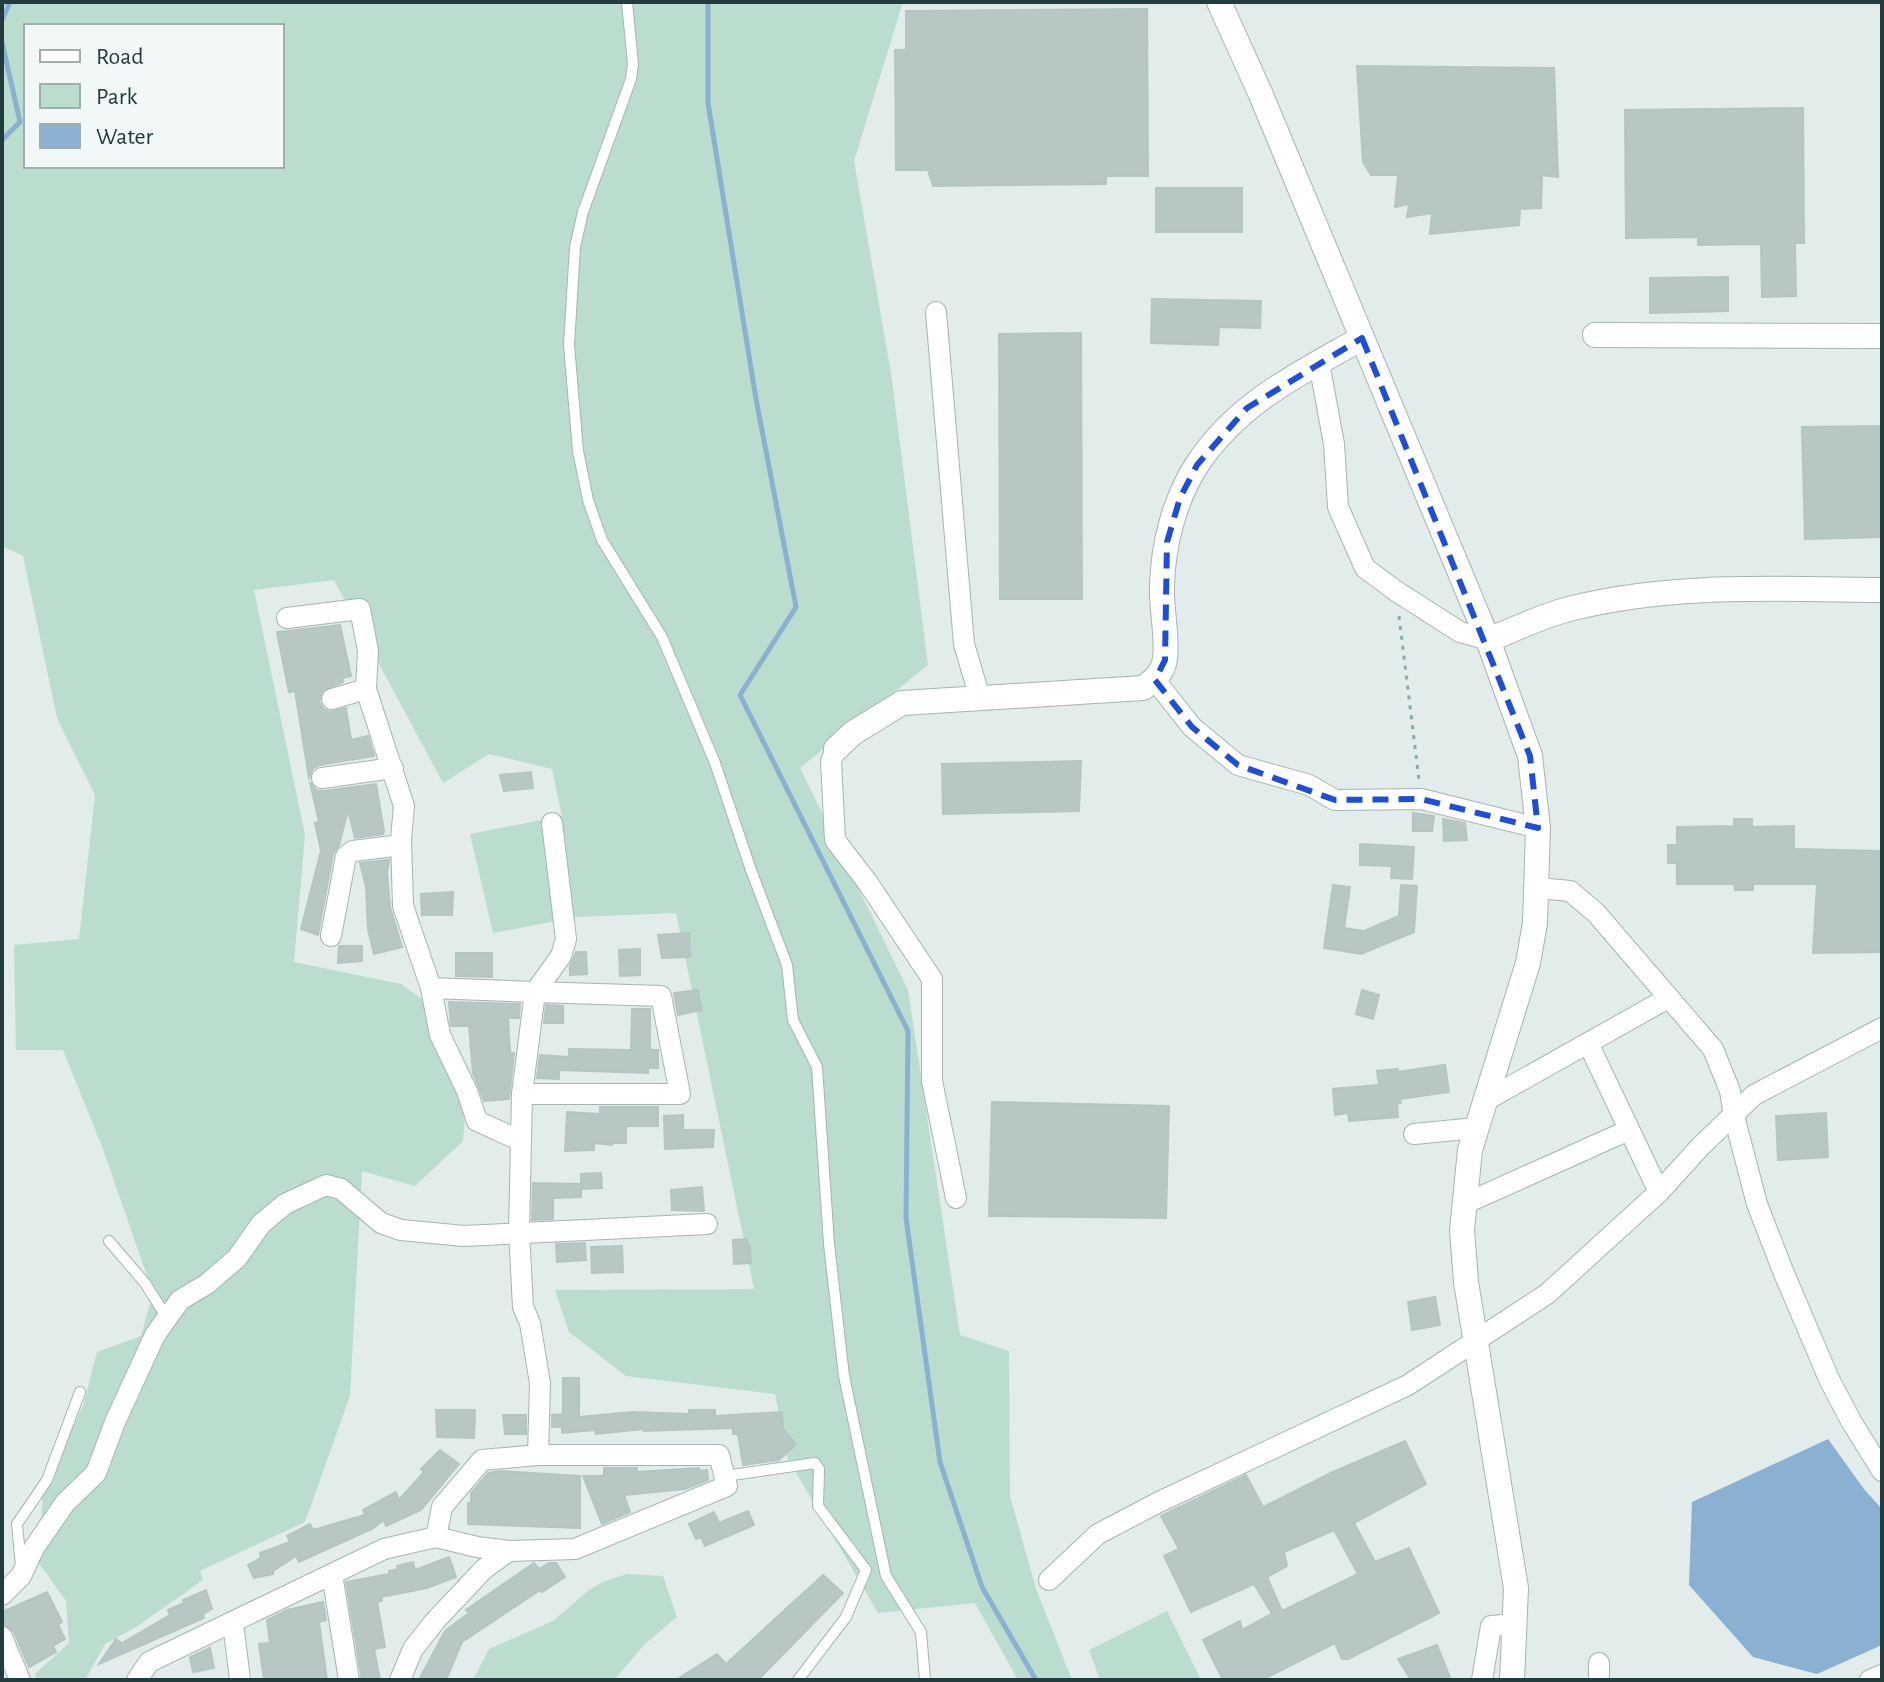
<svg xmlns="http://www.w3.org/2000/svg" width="1884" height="1682" font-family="'Alegreya Sans',sans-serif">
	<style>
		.green { fill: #bbddce; fill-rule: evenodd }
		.water { fill: #8ab1d1 }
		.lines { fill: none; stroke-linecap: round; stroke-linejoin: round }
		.stream { stroke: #8ab1d1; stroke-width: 5 }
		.building { fill: #b7c7c4; stroke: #b4c6c3; stroke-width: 2; fill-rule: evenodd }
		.service-casing { stroke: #a5b4b3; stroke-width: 12 }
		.minor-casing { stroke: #a5b4b3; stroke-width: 22 }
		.tertiary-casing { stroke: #a5b4b3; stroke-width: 26 }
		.path { stroke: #82afae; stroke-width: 3; stroke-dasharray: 4 6; stroke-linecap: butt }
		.service { stroke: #fff; stroke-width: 10 }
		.minor { stroke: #fff; stroke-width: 20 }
		.tertiary { stroke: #fff; stroke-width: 24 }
		.marked { fill: none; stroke: #1d4ed8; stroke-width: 6; stroke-dasharray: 16 10; stroke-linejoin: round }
	</style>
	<rect width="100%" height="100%" fill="#e2ecea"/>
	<g class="green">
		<path d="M2,2H903L854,161L891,373L928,665L800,768L908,990L960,1335L1009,1351L1010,1496L1036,1589L1072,1680H1018L975,1603L878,1613L787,1457L775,1394L626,1376L569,1332L555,1290L754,1289L676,913L577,917L493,933L470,834L562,816L552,769L489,754L443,783L334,580L254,590L305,835L294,962L401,984L438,1011L467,1091L463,1141L415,1186L362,1171L350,1396L305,1522L200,1571L203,1580L136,1627L105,1644L85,1680H37L35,1674L69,1643L66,1601L39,1563L43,1489L83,1406L97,1352L141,1336L153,1293L103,1149L63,1050H16L14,945L79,939L95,795L57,718L23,556L2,546ZM26,26H282V166H26Z"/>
		<path d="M627,1574L663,1576L677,1617L645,1644L614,1680H473L489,1649L553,1621L589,1590L603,1582Z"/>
		<path d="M1167,1611L1201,1680H1100L1089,1650Z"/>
	</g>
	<path class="water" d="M1828,1439L1864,1489L1882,1509V1645L1817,1674L1753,1657L1689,1585L1692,1502Z"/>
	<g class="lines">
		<g class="stream">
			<path d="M708,2V103L756,399L796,607L740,695L908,1031L906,1218L940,1462L982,1587L1036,1680"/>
			<path d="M2,20L10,2"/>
			<path d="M2,42L20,122L2,140"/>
		</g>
	</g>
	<g class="building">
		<path d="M1147,9L1148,176H1106V184L933,186L928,170H896L895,50H906V11Z"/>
		<path d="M1357,66L1554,68L1558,177L1542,175L1541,208L1520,209L1519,225L1430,234L1432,213L1407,217L1409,204L1395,207L1398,175H1371L1363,162Z"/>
		<path d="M1803,108L1804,243H1795L1796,296L1762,297L1761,244L1698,245V237L1626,238L1625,110Z"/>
		<rect x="1156" y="188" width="86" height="44"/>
		<path d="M1728,277V311L1650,313V278Z"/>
		<path d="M1152,299L1261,301L1260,328L1219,327L1218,345L1151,343Z"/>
		<path d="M1081,333L1082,599H1000L999,334Z"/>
		<path d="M1882,426V537L1805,539L1802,427Z"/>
		<path d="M340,625L351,676L342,678L343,682L323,690L319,702L324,709L330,712L346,708L351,740L368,736L374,756L319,765L313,768L309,778L295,691L289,692L277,632Z"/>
		<path d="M1081,761L1079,811L943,814L942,764Z"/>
		<path d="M531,772L533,788L504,791L500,775Z"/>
		<path d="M310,782L316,790L323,791L376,784L384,831L383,834L355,838L348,810L339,845L333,854L318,935L301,929L321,851L315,823L319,822Z"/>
		<path d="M1413,813L1434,816L1432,831H1413Z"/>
		<path d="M1443,819L1465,823L1467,840L1444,841Z"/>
		<path d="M1734,819H1752V827L1794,826V849L1882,851V952L1813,953L1817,884H1753V890H1735L1734,884H1677V863H1668V845H1677V827L1734,826Z"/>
		<path d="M1360,844L1414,847L1412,879L1391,878L1392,866L1360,865Z"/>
		<path d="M389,860L387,873L390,907L402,947L374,954L368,929L366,887L360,863Z"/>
		<path d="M1333,885L1350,887L1344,928L1364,931L1399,916L1401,885L1417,886L1414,932L1361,954L1324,948Z"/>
		<path d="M453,892L452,915H422L421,894Z"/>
		<path d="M689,933L690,957L662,958L658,935Z"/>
		<path d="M339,946H362V961L338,963Z"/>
		<path d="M640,949V975L620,976L619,950Z"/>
		<path d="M576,952H586L587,974L570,975V966Z"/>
		<path d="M456,953H492V977L456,976Z"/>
		<path d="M698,990L701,1010L678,1015L674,993Z"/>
		<path d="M1362,990L1379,995L1373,1019L1356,1014Z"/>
		<path d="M449,1002L520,1004L519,1018H508L510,1053H514L509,1099L484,1101L473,1073L469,1026H451Z"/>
		<path d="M546,1005L563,1006V1023H544Z"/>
		<path d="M632,1009H650V1050H658V1068H648V1073L559,1070V1079L537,1078L540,1055L569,1057V1049L631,1050Z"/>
		<path d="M1445,1065L1449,1092L1400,1099L1401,1103L1397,1104L1398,1117L1349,1121L1348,1113L1335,1115L1333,1089L1379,1085L1377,1071L1398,1069V1072Z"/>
		<path d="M992,1102L1169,1106L1166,1218L989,1216Z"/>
		<path d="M600,1107H658V1126H626V1143H612V1145L594,1143V1150L565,1151L567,1112L600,1114Z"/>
		<path d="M1826,1113L1828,1157L1778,1160L1776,1116Z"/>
		<path d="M683,1115V1130H714L713,1147L665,1149L664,1116Z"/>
		<path d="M601,1173L602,1188L581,1189V1197L553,1198V1219L532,1220L533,1183L581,1184V1187V1174Z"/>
		<path d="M702,1187L704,1211L672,1210L671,1190Z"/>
		<path d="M747,1239V1246H750L751,1263L734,1264L733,1240Z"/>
		<path d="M585,1243L586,1260L557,1262L556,1244Z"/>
		<path d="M622,1246L623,1272L592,1273L591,1247Z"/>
		<path d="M1435,1297L1440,1325L1412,1330L1408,1302Z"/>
		<path d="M563,1378H579V1417L633,1412L689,1414V1410H715V1416L782,1412L783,1429L796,1444L779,1460L743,1465L738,1434H733V1428L644,1431V1429L596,1434L595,1430L562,1433V1427H552V1415L563,1414Z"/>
		<path d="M436,1410H475L474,1438L437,1437Z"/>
		<path d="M503,1415H526V1434H505Z"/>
		<path d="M1405,1441L1426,1484L1354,1523L1375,1562L1409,1548L1439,1613L1348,1659H1342L1335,1643L1262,1680H1223L1203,1640L1240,1621L1242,1630L1272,1614L1254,1584L1191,1612L1164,1556L1179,1549L1161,1516L1246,1475L1263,1507L1333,1472ZM1334,1530L1358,1574L1282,1611L1267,1577L1287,1566L1284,1552Z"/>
		<path d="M440,1450L459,1464L421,1510L386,1526L384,1520L372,1529L299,1562L296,1556L273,1571V1574L254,1578L248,1565L261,1558L260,1553L290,1542L287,1536L310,1524L313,1530L365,1515L363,1510L396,1492L399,1500L424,1472L421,1469Z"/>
		<path d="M604,1468H637V1472L699,1468V1471L707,1470L708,1480L685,1489L624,1495L630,1512L602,1524L583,1476H604Z"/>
		<path d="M500,1471L580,1476V1528L468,1524V1503H471V1493L488,1473Z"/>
		<path d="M748,1511L754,1525L705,1546L701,1537L696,1539L689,1524L714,1512L719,1523Z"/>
		<path d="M449,1557L456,1577L427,1588L381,1597L382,1601L377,1602L385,1647L374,1649L380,1680H362L346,1582L389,1574V1571L398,1569L397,1566L413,1562L415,1570Z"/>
		<path d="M534,1563L539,1569L549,1563H556L565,1577L542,1592L540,1590L462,1642L446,1680H419L445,1631L469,1613L466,1610Z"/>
		<path d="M823,1575L843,1593L758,1680H676L717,1654L726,1664Z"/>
		<path d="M206,1590L212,1609L203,1614L204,1618L99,1664L116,1639L122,1643L170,1615L168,1610L184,1603L183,1600Z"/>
		<path d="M47,1592L62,1622L58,1625L65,1639L53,1646L56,1652L29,1667L14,1632L5,1625L2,1612Z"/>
		<path d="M323,1602L326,1620L319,1622L327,1680H264L259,1644L270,1643L267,1620L287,1610Z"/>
		<path d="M1437,1645L1451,1680H1411L1398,1659Z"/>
		<path d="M210,1648L214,1668L193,1672L190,1657Z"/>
	</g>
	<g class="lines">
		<defs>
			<g id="service">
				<path d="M627,2L633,64L631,79L583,212L575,247L569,345L578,451L588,500L602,540L662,637L715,763L751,870L787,965L793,1020L817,1067L829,1244L844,1376L886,1576L921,1632L925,1680"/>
				<path d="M109,1241L145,1283L167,1318"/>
				<path d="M725,1476L815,1463L819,1469L818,1506L866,1570L846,1617L798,1680"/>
				<path d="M21,1566L17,1524L47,1480L80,1392"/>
			</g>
			<g id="minor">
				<path d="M936,312L964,644L980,698"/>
				<path d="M1319,363L1334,444L1338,507L1365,568L1396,591L1460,632L1488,640"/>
				<path d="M287,618L360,609L368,651L366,689L404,806L401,839L403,906L431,988L535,992L522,1094L519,1232L523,1307L530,1323L540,1383L538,1455"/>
				<path d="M1155,680L1192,727L1238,765L1309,785L1335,800L1421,799L1538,828"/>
				<path d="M332,699L366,689"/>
				<path d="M836,749L831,761L835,840L868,883L932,979V1081L956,1198"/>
				<path d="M322,778L393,768"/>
				<path d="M1538,888L1570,891L1596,913L1713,1049L1730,1091L1734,1116L1757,1204L1783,1271L1829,1379L1851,1421L1882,1471"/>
				<path d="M331,936L346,856L353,851L401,845"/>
				<path d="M431,988L440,1035L467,1091L477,1121L521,1141"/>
				<path d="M535,992L561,956L566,939L552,823"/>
				<path d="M1588,1043L1659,1192"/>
				<path d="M522,1094H680L661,996L535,992"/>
				<path d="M1483,1102L1668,998"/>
				<path d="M1414,1134L1476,1128"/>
				<path d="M1464,1204L1629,1130"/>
				<path d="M332,1574L349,1680"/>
				<path d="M1049,1580L1098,1534L1159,1502L1408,1385L1547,1294L1659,1192L1701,1146L1754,1095L1882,1028"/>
				<path d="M2,1595L21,1576L34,1548L65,1503L96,1473L115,1422L155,1335L180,1300L207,1284L237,1258L261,1224L285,1204L326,1185L341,1189L381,1223L401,1230L464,1236L707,1224"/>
				<path d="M233,1623L240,1680"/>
				<path d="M2,1637L20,1680"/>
				<path d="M1599,1663V1680"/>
				<path d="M137,1680L149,1662L384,1549L436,1537L477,1547L509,1551"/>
				<path d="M400,1680L413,1649L435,1621L484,1569L509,1551L575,1549L727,1486L719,1455H538L482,1460L442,1507L436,1537"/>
				<path d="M1482,1680L1491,1626L1515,1624"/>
				<path d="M1870,1680L1882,1675"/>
			</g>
			<g id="tertiary">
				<path d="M1219,2L1261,95L1488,640L1530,756L1538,828L1535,923L1528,963L1470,1150L1462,1230L1466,1282L1516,1588L1512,1680"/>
				<path d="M1595,335L1882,336"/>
				<path d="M1488,640C1514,630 1541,616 1569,609C1671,583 1777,589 1882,590"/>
				<path d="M836,749L853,733L902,703L1143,688C1154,680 1163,673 1165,659C1168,636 1161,610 1162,586C1163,544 1175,498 1198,463C1240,401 1299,374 1362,338"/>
			</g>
		</defs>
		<use href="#service" class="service-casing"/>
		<use href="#minor" class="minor-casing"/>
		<use href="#tertiary" class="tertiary-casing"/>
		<path class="path" d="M1399,616L1419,780"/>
		<use href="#service" class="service"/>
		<use href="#minor" class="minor"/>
		<use href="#tertiary" class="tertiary"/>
	</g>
	<path class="marked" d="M1362,338L1530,756L1538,828L1421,799L1335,800L1238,765L1192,727L1155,680L1165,660L1167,542L1180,498L1197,465L1247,408Z"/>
	<rect width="1884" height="1682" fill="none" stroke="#223c3d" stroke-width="8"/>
	<rect x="24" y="24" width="260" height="144" fill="#f2f8f7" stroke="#9fadad" stroke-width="2"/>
	<rect x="40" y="50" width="40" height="12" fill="#ffffff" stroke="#9fadad" stroke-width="2"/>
	<text x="96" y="64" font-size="24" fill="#223c3d">Road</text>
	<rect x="40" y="84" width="40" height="24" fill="#bbddce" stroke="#9fadad" stroke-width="2"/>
	<text x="96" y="104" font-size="24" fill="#223c3d">Park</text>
	<rect x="40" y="124" width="40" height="24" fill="#8ab1d1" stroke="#9fadad" stroke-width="2"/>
	<text x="96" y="144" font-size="24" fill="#223c3d">Water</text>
</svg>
